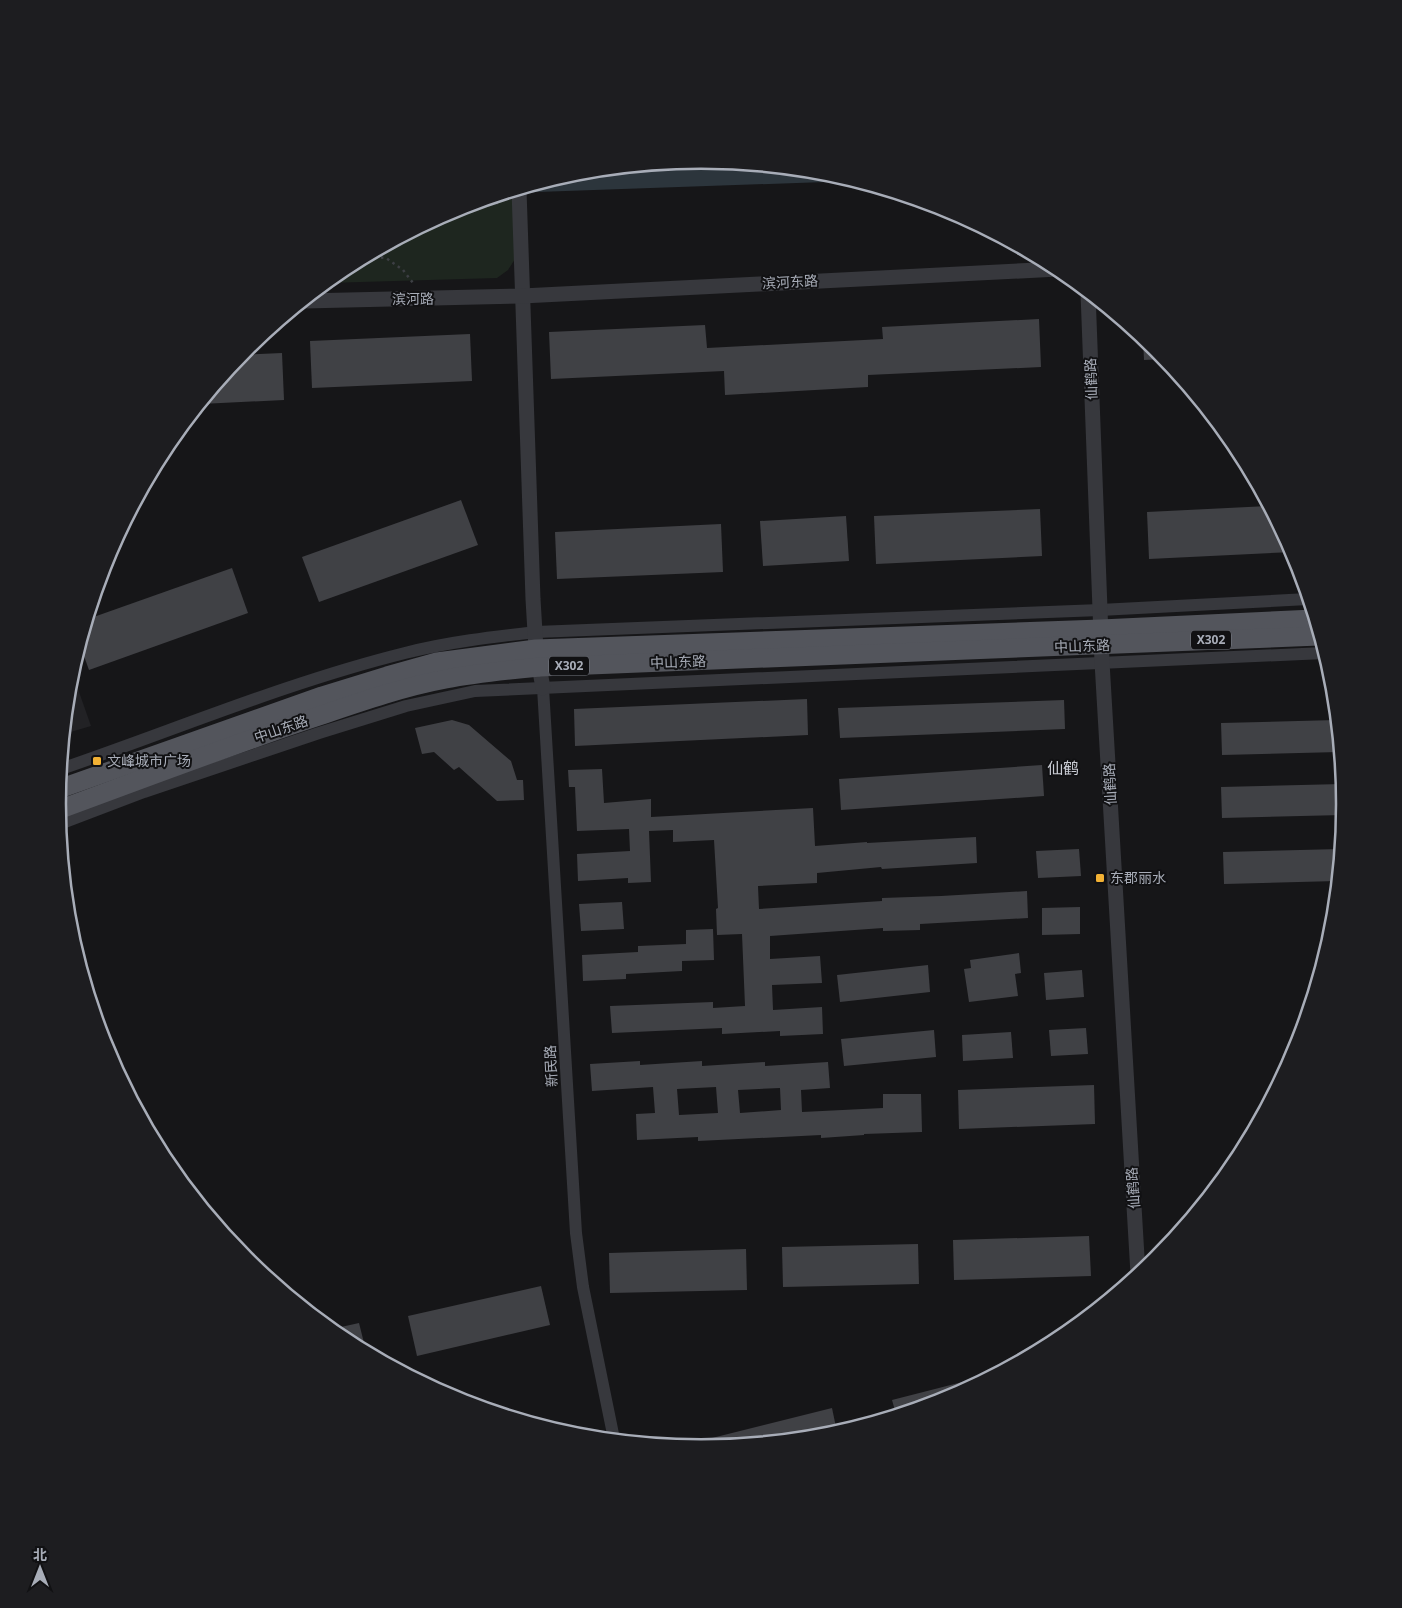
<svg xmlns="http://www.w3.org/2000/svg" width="1402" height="1608" font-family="'Noto Sans','Noto Sans SC',sans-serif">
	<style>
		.built { fill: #222225 }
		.green { fill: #1e261f }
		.water { fill: #2c353c }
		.building { fill: #404145; fill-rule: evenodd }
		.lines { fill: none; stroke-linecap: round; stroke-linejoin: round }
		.path { stroke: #3d3f44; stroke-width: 2.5; stroke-dasharray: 2.5 4; stroke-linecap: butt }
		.minor { stroke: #37383d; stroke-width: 12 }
		.tertiary { stroke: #37383d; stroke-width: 15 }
		.primary { stroke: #53555c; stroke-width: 19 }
		.poi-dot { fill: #f2b134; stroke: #111113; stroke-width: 2 }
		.labels { text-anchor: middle; stroke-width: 4; stroke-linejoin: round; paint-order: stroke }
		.shield { fill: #111113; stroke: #7b7e86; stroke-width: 1 }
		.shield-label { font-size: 12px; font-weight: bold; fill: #a8adb8 }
		.street-label { font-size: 14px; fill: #a8adb8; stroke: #111113 }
		.poi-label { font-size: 14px; fill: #a8adb8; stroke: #111113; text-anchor: start }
		.quarter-label { font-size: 16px; fill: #c9ccd4; stroke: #111113 }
		.rim { fill: none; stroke: #a8adb8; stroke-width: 2.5 }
	</style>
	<rect width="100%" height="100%" fill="#161618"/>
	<path class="built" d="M72,672L91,726L64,734L70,678Z"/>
	<path class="green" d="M509,193H513L515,259L508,270L497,278L327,283L344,269L455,209Z"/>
	<path class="water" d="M701,161L827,173L853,181L509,193L576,173Z"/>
	<g class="building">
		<path d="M1039,319L1041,367L868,375V387L725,395L724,371L551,379L549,332L705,325L707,348L883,339L882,327Z"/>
		<path d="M470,334L472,381L312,388L310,341Z"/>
		<path d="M1143,338L1156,349L1164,359L1144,360Z"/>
		<path d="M282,353L284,400L201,404L241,355Z"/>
		<path d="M461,500L478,545L319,602L302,557Z"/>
		<path d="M1268,506L1293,552L1149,559L1147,512Z"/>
		<path d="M1040,509L1042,556L876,564L874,516Z"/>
		<path d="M846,516L849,561L763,566L760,521Z"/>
		<path d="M721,524L723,572L557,579L555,532Z"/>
		<path d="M232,568L248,613L89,670L80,645L88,619Z"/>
		<path d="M807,699L808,735L575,746L574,709Z"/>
		<path d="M1064,700L1065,729L840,738L838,708Z"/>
		<path d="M452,720L469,725L511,761L517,780H523L524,800L497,801L459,767L454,770L434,752L422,754L415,728Z"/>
		<path d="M1336,720L1339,752L1222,755L1221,723Z"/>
		<path d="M1042,765L1044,796L841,810L839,779Z"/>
		<path d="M602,769L604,803L651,799V817L813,808L815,846L867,842V843L976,837L977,863L882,869L881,867L817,873V883L758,886L759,909L882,901V898L941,896L1027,891L1028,918L920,924V930L883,931V928L770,936V959L820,956L822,983L772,985L773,1010L822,1007L823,1034L780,1036V1031L722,1034V1028L612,1033L610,1006L713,1002V1008L745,1006L742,934L717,935L716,909L718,908L714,840L673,842V830L649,831L651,882L628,883V878L578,881L577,854L630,851L629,829L577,831L575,787H569L568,770Z"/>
		<path d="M1342,784L1344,804L1343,815L1222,818L1221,787Z"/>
		<path d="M1079,849L1081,876L1038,878L1036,851Z"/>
		<path d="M1340,849L1337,881L1224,884L1223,852Z"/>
		<path d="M622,902L624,929L581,931L579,904Z"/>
		<path d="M1080,907V934L1042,935V908Z"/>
		<path d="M713,929L714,960L682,961V971L626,974V979L583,981L582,955L638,952V946L686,944V930Z"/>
		<path d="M1019,953L1021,973L1015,974L1018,996L969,1002L964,969L971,968L970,960Z"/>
		<path d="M928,965L930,992L840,1002L837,975Z"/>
		<path d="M1082,970L1084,997L1046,1000L1044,973Z"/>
		<path d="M1086,1028L1088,1054L1051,1056L1049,1030Z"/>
		<path d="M934,1030L936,1057L844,1066L841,1039Z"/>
		<path d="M1011,1032L1013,1058L963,1061L962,1035Z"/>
		<path d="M640,1061V1065L702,1061V1066L765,1062V1066L828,1062L830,1088L801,1090L802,1112L883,1108V1094H921L922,1132L864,1134V1135L821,1138V1135L698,1141V1137L637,1140L636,1114L655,1113L653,1087L592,1091L590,1064ZM716,1087L718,1113L679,1115L677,1089ZM780,1088L781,1110L740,1113L738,1090Z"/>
		<path d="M1094,1085L1095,1124L959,1129L958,1090Z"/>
		<path d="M1089,1236L1091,1276L954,1280L953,1240Z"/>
		<path d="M918,1244L919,1284L783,1287L782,1247Z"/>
		<path d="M746,1249L747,1290L610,1293L609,1253Z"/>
		<path d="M541,1286L550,1325L417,1356L408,1316Z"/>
		<path d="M359,1323L366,1351L343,1339L332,1329Z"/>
		<path d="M974,1379L976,1383L947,1399L896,1414L892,1400Z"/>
		<path d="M832,1408L837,1432L826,1435L705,1447L704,1440Z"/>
	</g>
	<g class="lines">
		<g class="path">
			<path d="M476,203H502"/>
			<path d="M368,256L386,258L403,270L413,283"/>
		</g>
		<g class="minor">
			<path d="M543,688L576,1233L583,1287L614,1439"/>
			<path d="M61,769C175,730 288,682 405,653C448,642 492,637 536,632L1100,610L1308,599"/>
			<path d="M60,824L144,792L319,733L406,706L475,691L1324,653"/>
		</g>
		<g class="tertiary">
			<path d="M519,190L533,599L536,649L543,688"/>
			<path d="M1088,293L1102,662L1138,1274"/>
			<path d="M304,301L522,296L1058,269"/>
		</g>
		<g class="primary">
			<path d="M59,789L322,696L387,676L437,662L536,649L1101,629L1314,619"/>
			<path d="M58,810C145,778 231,745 319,716C360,702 403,687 446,679C477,673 509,670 540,667L1319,636"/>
		</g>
	</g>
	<g class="poi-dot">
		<rect x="92" y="756" width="10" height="10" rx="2.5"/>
		<rect x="1095" y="873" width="10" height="10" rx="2.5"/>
	</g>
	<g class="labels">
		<g class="shield">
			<rect x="1191" y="630.5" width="40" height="19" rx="4"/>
			<rect x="549" y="656.5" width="40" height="19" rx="4"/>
		</g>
		<g class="shield-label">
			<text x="1211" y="644">X302</text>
			<text x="569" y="670">X302</text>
		</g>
		<g class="street-label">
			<text transform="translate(790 282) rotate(-3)" y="5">滨河东路</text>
			<text transform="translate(413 299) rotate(-1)" y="5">滨河路</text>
			<text transform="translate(1091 379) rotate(-92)" y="5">仙鹤路</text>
			<text transform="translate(1082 646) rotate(-2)" y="5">中山东路</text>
			<text transform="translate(678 662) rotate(-2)" y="5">中山东路</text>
			<text transform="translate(281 729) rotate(-19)" y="5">中山东路</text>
			<text transform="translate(1110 784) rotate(-93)" y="5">仙鹤路</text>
			<text transform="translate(551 1066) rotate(-93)" y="5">新民路</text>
			<text transform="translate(1133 1188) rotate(-94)" y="5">仙鹤路</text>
		</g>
		<g class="poi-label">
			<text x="107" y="766">文峰城市广场</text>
			<text x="1110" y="883">东郡丽水</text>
		</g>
		<g class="quarter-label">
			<text x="1063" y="774">仙鹤</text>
		</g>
	</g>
	<path d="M0 0H1402V1608H0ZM66 804a635 635 0 1 1 1270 0a635 635 0 1 1-1270 0Z" fill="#1d1d20" fill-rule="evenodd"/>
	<path class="rim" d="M66 804a635 635 0 1 1 1270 0a635 635 0 1 1-1270 0Z"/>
	<g transform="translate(40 1568)" stroke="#111113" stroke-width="4" paint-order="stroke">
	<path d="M0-4L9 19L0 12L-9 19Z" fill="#a8adb8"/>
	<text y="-8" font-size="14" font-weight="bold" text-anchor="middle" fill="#a8adb8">北</text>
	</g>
</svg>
